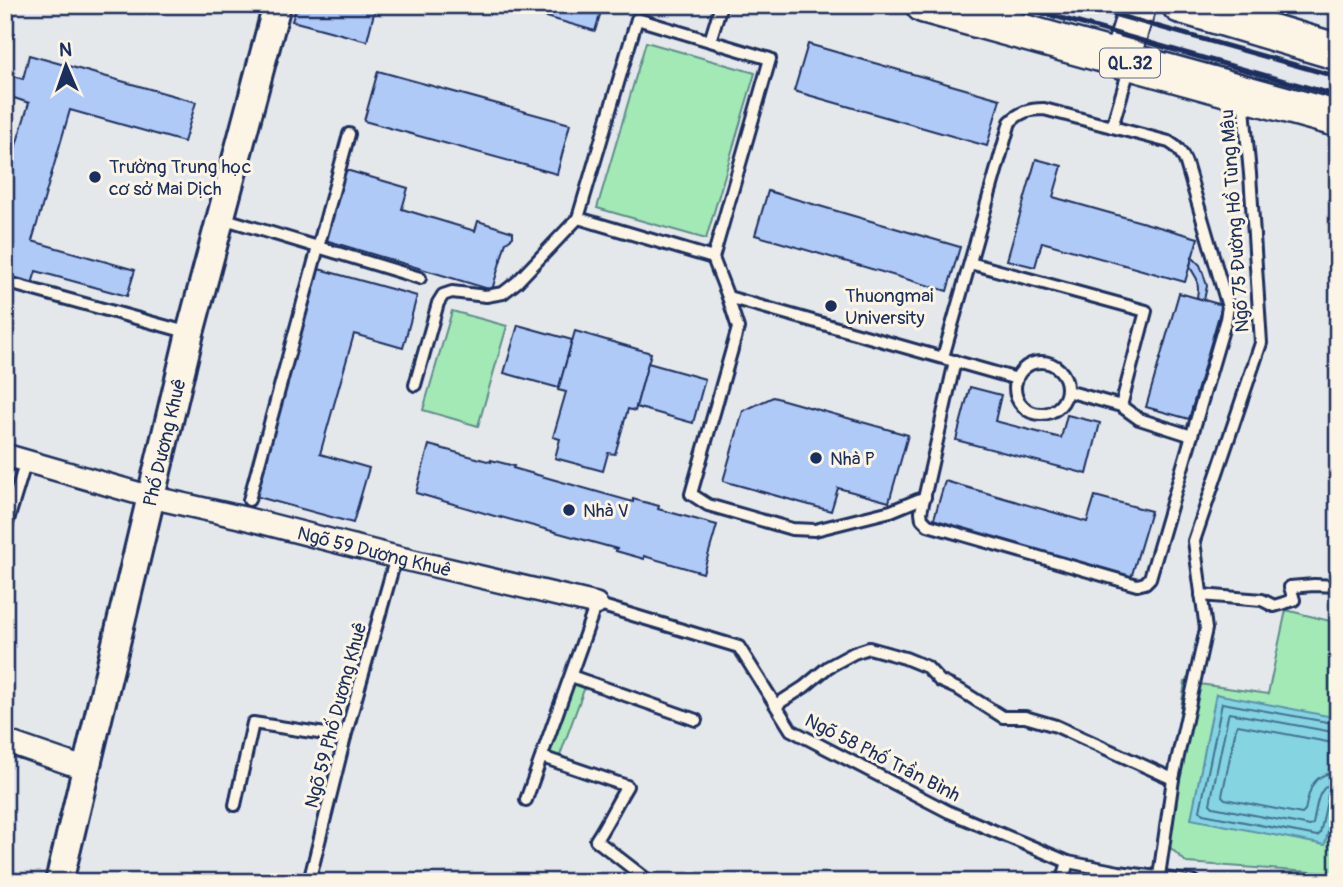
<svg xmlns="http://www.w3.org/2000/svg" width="1343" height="887" font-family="Pangolin,sans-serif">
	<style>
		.green { fill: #a3e9b6; stroke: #5f8c8a; stroke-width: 2 }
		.water { fill: #85d4e2; stroke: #5b92ad; stroke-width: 2 }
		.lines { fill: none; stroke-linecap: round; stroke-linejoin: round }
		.shore { stroke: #457193; stroke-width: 2 }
		.building { fill: #b0caf8; stroke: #1b2f5e; stroke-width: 2 }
		.service-casing { stroke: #1b2f5e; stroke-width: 16 }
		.minor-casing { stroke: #1b2f5e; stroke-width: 26 }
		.tertiary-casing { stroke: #1b2f5e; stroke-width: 32 }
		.trunk-casing { stroke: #1b2f5e; stroke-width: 40 }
		.service { stroke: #fcf5e5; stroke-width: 10 }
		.minor { stroke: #fcf5e5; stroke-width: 21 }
		.tertiary { stroke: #fcf5e5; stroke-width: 26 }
		.trunk { stroke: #fcf5e5; stroke-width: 35 }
		.rail { stroke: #1b2f5e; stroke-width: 5 }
		.poi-dot { fill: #1b2f5e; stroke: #fcf5e5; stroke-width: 2.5 }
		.labels { text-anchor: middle; stroke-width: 6; stroke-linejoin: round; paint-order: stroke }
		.shield { fill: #fcf5e5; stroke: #5e6a86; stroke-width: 2 }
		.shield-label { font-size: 18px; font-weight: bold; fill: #1b2f5e }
		.poi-label { font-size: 19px; fill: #1b2f5e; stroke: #fcf5e5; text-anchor: start }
		.street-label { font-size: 19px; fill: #1b2f5e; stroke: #fcf5e5 }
	</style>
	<rect width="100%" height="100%" fill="#e5e8eb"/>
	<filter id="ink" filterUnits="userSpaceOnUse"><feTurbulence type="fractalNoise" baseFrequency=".0143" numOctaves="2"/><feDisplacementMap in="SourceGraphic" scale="14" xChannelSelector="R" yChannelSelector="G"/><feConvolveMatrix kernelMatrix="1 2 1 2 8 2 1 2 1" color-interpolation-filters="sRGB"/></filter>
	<g filter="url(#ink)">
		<g class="green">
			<path d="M646,42L755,73L706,239L597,208Z"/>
			<path d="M452,311L507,326L478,426L423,410Z"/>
			<path d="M1286,610L1338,623V874L1187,863L1161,839L1185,682L1268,694Z"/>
			<path d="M573,680L586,684L559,758L546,754Z"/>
		</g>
		<path class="water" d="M1216,694L1338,718V782L1325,845L1191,819Z"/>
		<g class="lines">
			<g class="shore">
				<path d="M1338,724L1222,703L1200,811L1203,814L1317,836L1320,834L1328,796L1332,792L1338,791"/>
				<path d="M1338,733L1229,713L1228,716L1210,804L1213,807L1310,826L1313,824C1317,807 1316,784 1338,782"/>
				<path d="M1338,744L1238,725L1236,728L1222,796L1225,799L1302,814L1305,811C1309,790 1312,773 1338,772"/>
			</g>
		</g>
		<g class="building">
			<path d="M297,5H376L367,41L292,21Z"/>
			<path d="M505,5H603L595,31Z"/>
			<path d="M808,44L1000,99L987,146L794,91Z"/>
			<path d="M29,55L196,102L184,142L70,110L32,241L135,270L127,296L36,271L32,284L5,276V181L29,103L5,95V74L23,79Z"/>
			<path d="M378,71L570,124L557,174L364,121Z"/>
			<path d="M1036,159L1062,166L1053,197L1198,238L1185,282L1042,242L1035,267L1007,260Z"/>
			<path d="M346,170L408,188L402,209L475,231L478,221L513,232V237L506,242L492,290L325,240Z"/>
			<path d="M768,191L960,247L947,291L755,235Z"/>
			<path d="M1192,257L1200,265L1203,273L1207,286L1204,300L1197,298L1198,289L1197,279L1190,267Z"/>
			<path d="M315,268L417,296L403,348L354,334L320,454L369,468L353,523L251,495Z"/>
			<path d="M1179,293L1222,305L1189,419L1146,407Z"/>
			<path d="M518,325L572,340L559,388L504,373Z"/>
			<path d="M575,331L651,353L635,411L628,409L615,454L608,453L603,471L555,458L560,439L553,437L566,392L558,390Z"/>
			<path d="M648,363L705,379L693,423L636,407Z"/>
			<path d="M970,387L1001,395L995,421L1061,438L1067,415L1100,423L1087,474L956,440Z"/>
			<path d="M773,397L908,435L889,502L838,488L831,511L723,481L743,411Z"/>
			<path d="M429,445L491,462V460L514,466L513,468L633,502V499L659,506L658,509L717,525L703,573L644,556V559L616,551L617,549L501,517V518L416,493Z"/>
			<path d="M945,481L1087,522L1095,496L1151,511L1131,578L933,522Z"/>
		</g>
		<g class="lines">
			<defs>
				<g id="service">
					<path d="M710,41L721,5"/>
					<path d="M1112,127L1130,66"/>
					<path d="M222,218L420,278"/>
					<path d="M578,218L713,258"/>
					<path d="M970,263L1146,311L1121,406"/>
					<path d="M5,282L190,333"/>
					<path d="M728,297L738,328L691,494L708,505L792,529L815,530L891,511L925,497"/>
					<path d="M943,357L1010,122C1020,112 1029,109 1044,109L1169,142C1178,147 1182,153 1186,163L1228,307L1226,319L1150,578L1145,583L1137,585L928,525L922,519L921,512L955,361"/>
					<circle cx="1041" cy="388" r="26"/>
					<path d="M415,385L438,303L443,295L452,292L486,296L503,293L517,282L578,218L637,19L770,59L713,258L728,297L1017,379"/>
					<path d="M1067,391L1121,406L1139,419L1192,436"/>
					<path d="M249,500L349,134"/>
					<path d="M5,530L26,461"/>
					<path d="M1201,595L1262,600L1274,606L1294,600L1290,587L1314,585L1338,586"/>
					<path d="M571,676L696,720"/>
					<path d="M776,705L804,687L828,667L854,653L869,648L905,658L927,667L940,681L960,690L1003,717H1025L1056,726L1173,779"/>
					<path d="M542,757L627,786C616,804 608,822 596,840L650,882"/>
					<path d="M526,800L596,604L739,647L791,730L949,812L1068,862L1119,872L1195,882"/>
					<path d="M235,805L253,723L345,737"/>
					<path d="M1159,876L1173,779L1206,629L1194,541L1261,343L1250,174L1243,97"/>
					<path d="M309,882L345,737L396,557"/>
					<path d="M1062,882L1068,862"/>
				</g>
				<g id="minor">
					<path id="s1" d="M5,455L151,497L244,518L396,557L596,604"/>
					<path d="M5,741L86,769"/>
				</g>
				<g id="tertiary">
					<path id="s2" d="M59,882L190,333L277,5"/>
				</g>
				<g id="trunk">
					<path d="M924,5L1338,119"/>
					<path d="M1180,5L1338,52"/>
					<path d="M1121,60L1138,5"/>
				</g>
			</defs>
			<use href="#service" class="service-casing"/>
			<use href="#minor" class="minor-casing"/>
			<use href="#tertiary" class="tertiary-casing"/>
			<use href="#trunk" class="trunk-casing"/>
			<use href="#service" class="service"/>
			<use href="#minor" class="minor"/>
			<use href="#tertiary" class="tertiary"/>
			<use href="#trunk" class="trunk"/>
			<g class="rail">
				<path d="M1015,5L1338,96"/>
				<path d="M1081,5L1338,77"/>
			</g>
		</g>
	</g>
	<g class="poi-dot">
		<circle cx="95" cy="177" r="7"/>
		<circle cx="831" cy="306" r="7"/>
		<circle cx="816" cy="458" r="7"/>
		<circle cx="569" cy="510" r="7"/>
	</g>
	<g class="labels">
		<rect class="shield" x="1100" y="48.5" width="60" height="29" rx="5"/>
		<g class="shield-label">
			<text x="1130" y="69">QL.32</text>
		</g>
		<g class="poi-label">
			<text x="109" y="173">Trường Trung học<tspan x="109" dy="22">cơ sở Mai Dịch</tspan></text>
			<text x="845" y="302">Thuongmai<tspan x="845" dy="22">University</tspan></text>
			<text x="830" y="465">Nhà P</text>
			<text x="583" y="517">Nhà V</text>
		</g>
		<g class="street-label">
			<text transform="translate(1234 221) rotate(-94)" y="7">Ngõ 75 Đường Hồ Tùng Mậu</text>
			<text dy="7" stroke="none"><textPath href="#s2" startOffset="452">Phố Dương Khuê</textPath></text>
			<text dy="7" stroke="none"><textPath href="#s1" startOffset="382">Ngõ 59 Dương Khuê</textPath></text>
			<text transform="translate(335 715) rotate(-75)" y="7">Ngõ 59 Phố Dương Khuê</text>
			<text transform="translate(883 757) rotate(27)" y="7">Ngõ 58 Phố Trần Bình</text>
		</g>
	</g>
	<rect width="1343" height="887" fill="none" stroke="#fcf5e5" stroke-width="28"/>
	<rect x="14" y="14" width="1315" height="859" fill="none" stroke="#1b2f5e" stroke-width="2.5" filter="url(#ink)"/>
	<g transform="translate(66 66) rotate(358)" stroke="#fcf5e5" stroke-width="5" paint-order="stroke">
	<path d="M0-5L12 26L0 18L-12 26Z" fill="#1b2f5e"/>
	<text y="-10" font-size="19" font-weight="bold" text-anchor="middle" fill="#1b2f5e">N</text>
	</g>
</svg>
